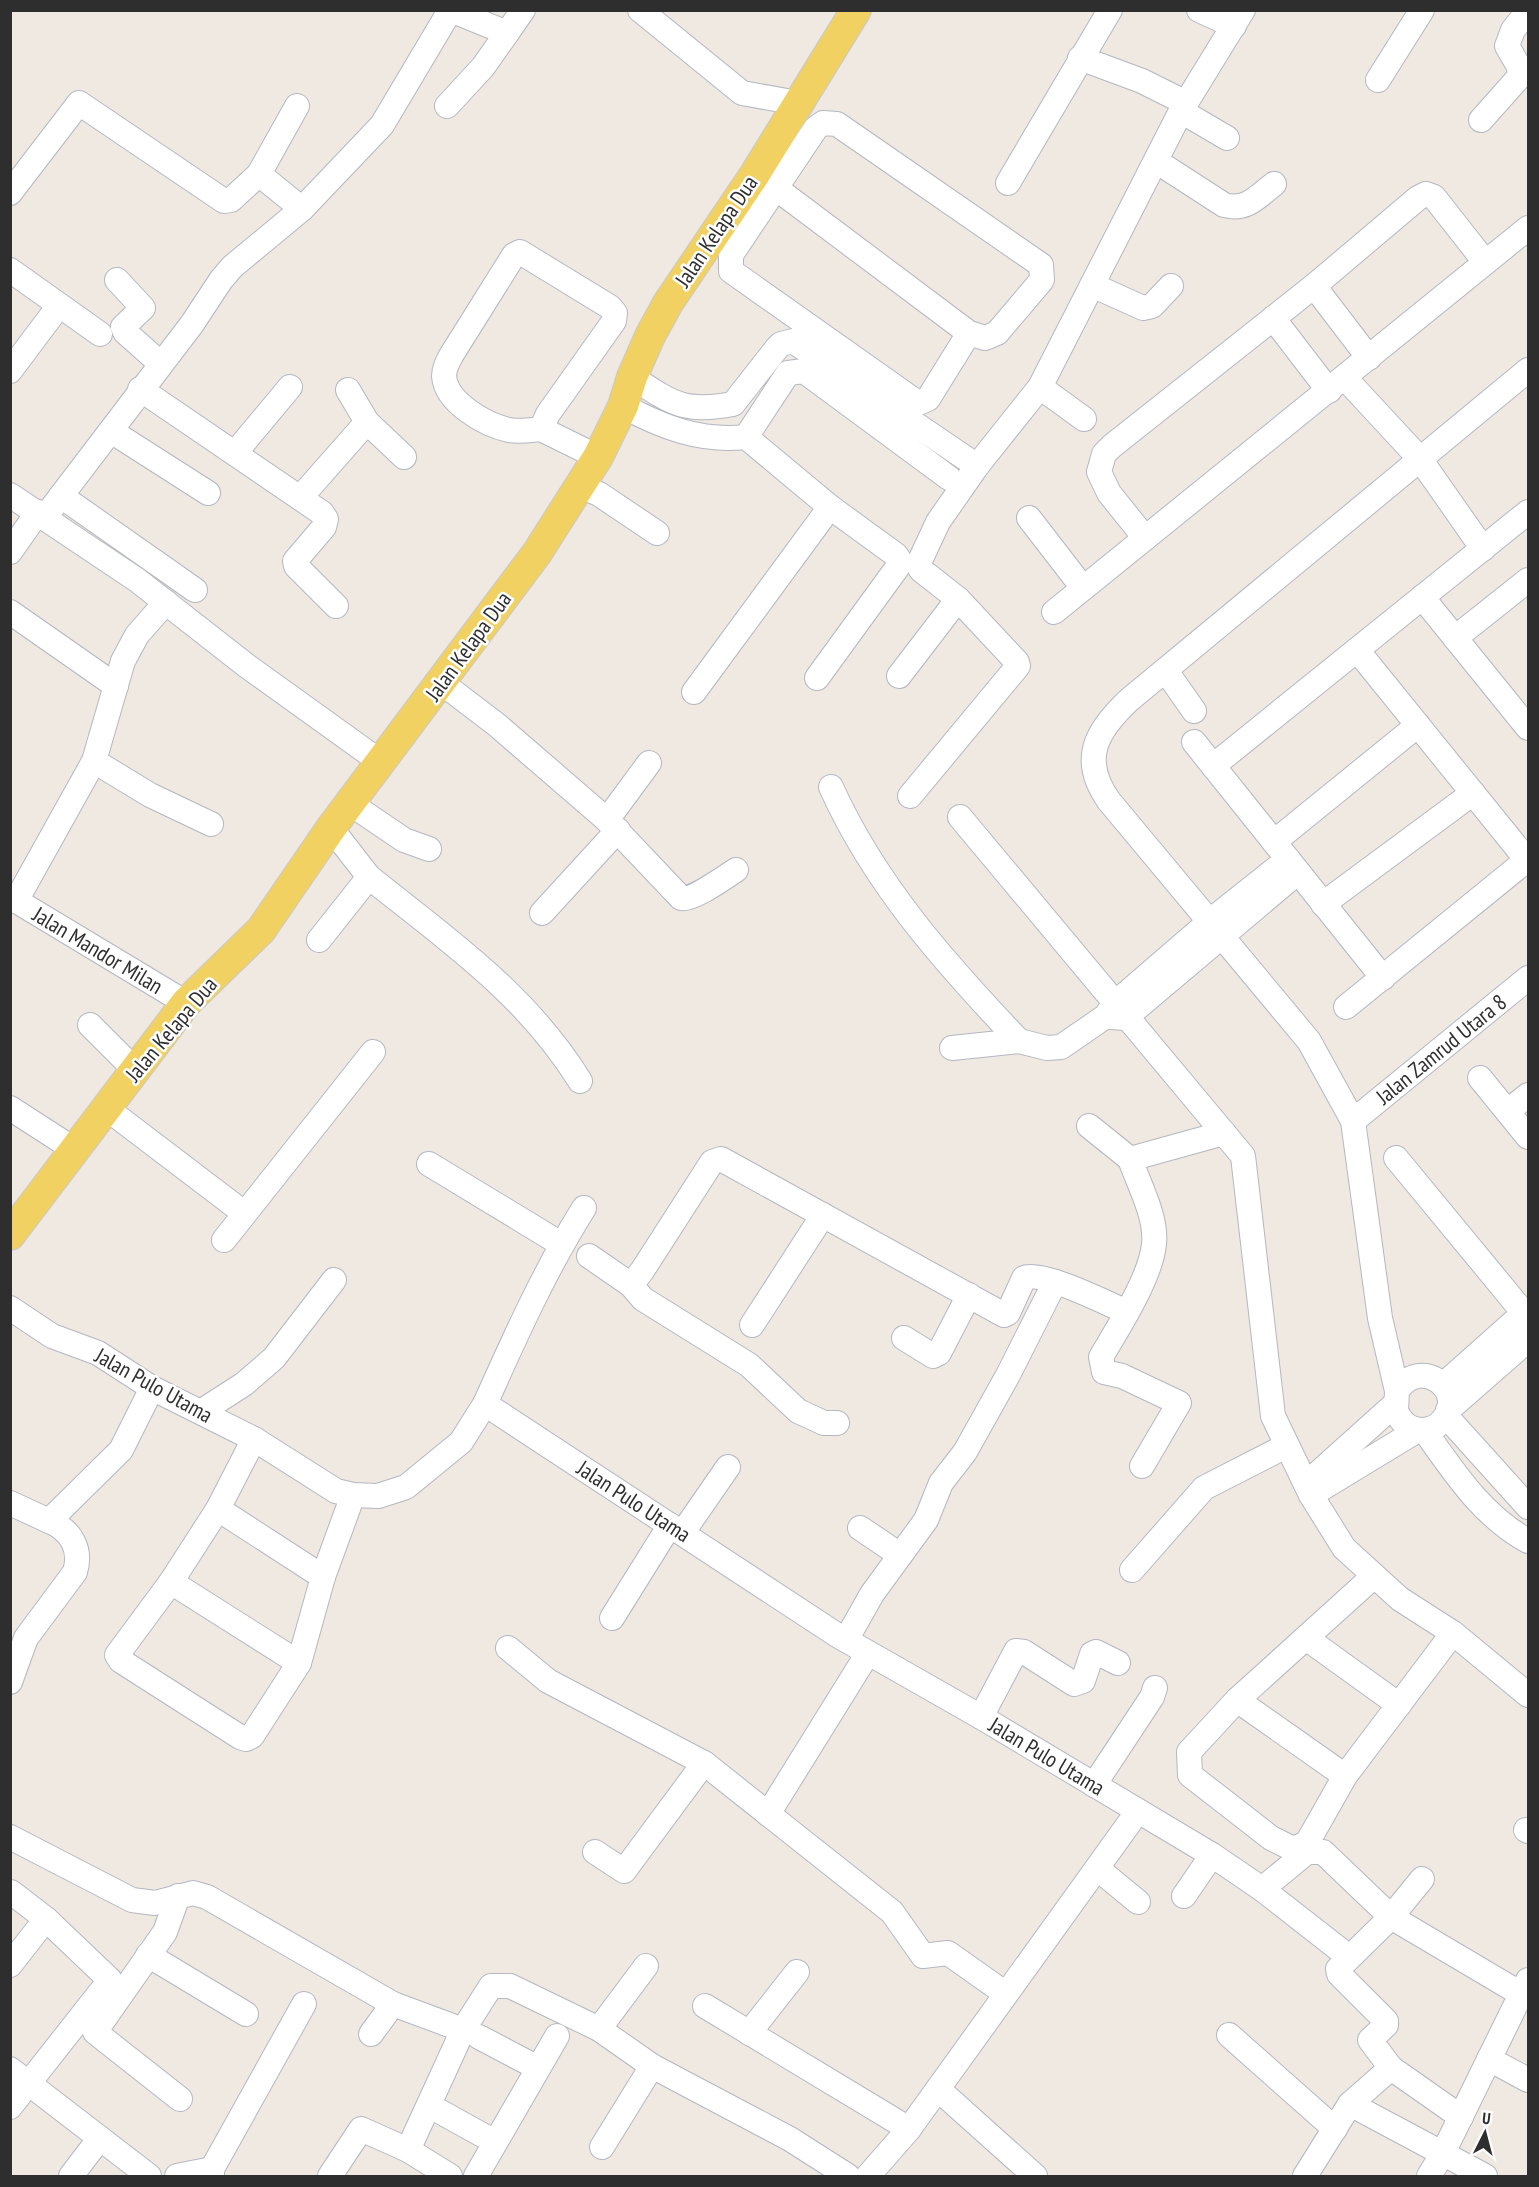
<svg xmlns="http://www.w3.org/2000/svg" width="1539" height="2187" font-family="'PT Sans Narrow',sans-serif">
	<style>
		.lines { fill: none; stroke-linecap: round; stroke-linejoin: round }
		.minor-casing { stroke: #b4b7c1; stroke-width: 26 }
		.major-casing { stroke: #c9c9c9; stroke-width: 32 }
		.minor { stroke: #fff; stroke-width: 24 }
		.major { stroke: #f2d163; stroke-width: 30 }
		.labels { text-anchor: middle; stroke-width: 5; stroke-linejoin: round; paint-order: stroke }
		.street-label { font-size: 22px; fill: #2e2e2e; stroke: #fff }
	</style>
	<rect width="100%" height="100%" fill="#efe9e1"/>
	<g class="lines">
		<defs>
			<g id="minor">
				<path d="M640,10L742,93L798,103"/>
				<path d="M1199,10L1234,26"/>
				<path d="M1080,58L1142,81L1186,103"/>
				<path d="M1378,80L1422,10"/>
				<path d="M297,106L259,174L302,209"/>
				<path d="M447,106L483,67L507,33"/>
				<path d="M1181,111L1227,138"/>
				<path d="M1481,120L1521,75L1518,65L1507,46L1513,30L1528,11"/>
				<path d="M1156,161L1224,205C1247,211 1257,197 1274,184"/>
				<path d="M755,174L777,189L969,333L985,338L997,333L1042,280L1041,265L837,124L823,123L816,128L731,255V271L918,403L928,399L969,333"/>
				<path d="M1008,183L1110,10"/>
				<path d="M10,193L79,103L224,201L231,200L259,174"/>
				<path d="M10,270L100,334"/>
				<path d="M117,280L143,308L123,327L125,332L160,363"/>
				<path d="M1092,285L1143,308L1152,306L1171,286"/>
				<path d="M1314,286L1369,358"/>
				<path d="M1273,318L1329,391"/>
				<path d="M10,371L52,315"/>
				<path d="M632,377C673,404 684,413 733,404L777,348L781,344L793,341L977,466"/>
				<path d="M1345,378L1420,459L1483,549"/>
				<path d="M1040,387L1084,419"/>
				<path d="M140,389L322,513L326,519L324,527L295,561L296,566L336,606"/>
				<path d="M623,406C662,427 700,442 746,437L830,507L896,555L900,561L897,568L817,678"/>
				<path d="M367,422L404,457"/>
				<path d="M541,429C531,430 519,432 509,430C486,425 446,403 444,376C444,368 448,361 452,354L514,255L520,252L610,307L615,313L614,321L548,414L541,429L598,457"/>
				<path d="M111,431L208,493"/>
				<path d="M746,437L788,373L804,371L949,478"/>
				<path d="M235,453L290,387"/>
				<path d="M580,486L599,494L657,533"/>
				<path d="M10,495L137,580L247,666L382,763"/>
				<path d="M61,496L195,590"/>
				<path d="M300,498L367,422L348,390"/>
				<path d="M45,517L192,324L221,280L232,267L302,209L382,125L448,14L453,11L507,33L523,10"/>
				<path d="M1029,518L1083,588"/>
				<path d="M1145,538L1109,493L1099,472L1104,454L1112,446L1314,286L1418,198L1426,194L1434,197L1485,262"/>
				<path d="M10,552L38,512"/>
				<path d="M1422,597L1528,728"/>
				<path d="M10,612L116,686"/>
				<path d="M1054,612L1528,228"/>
				<path d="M1455,638L1528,580"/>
				<path d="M1357,650L1527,860"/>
				<path d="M1166,671L1194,711"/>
				<path d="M899,676L958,599"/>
				<path d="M442,683L497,725L607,820L681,898C692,901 725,877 736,870"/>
				<path d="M694,692L830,507"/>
				<path d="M1194,742L1383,978"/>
				<path d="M94,761L123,661L137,635L166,602"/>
				<path d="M1213,766L1528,512"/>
				<path d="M831,787C875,885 946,964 1019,1041"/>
				<path d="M910,796L1018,666L1017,662L958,599L921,570L918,565L938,522L977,466L1040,387L1181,111L1243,10"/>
				<path d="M351,804L404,840L429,849"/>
				<path d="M960,817L1243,1156L1273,1416L1311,1495L1344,1548L1400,1599L1453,1633L1528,1695"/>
				<path d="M607,820L649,763"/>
				<path d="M1274,842L1418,725"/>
				<path d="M369,877C448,940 526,994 580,1081"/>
				<path d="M10,897L186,1003"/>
				<path d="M16,901L94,761L150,795L211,824"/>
				<path d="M1323,904L1473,793"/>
				<path d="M542,913L618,830"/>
				<path d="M319,940L369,877L331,828"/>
				<path d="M1346,1007L1528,859"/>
				<path d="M1111,1017L1125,1018L1298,872"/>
				<path d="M90,1025L135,1070"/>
				<path d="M952,1048L1019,1041L1047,1048L1061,1047L1106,1016L1114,1004L1209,922L1288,859"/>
				<path d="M1480,1078L1528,1137"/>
				<path d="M10,1108L75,1150"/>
				<path d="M106,1108L244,1213"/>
				<path d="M1508,1111L1528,1095"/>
				<path d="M1353,1121L1528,978"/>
				<path d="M1089,1126L1130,1159"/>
				<path d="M1396,1158L1528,1318"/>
				<path d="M429,1164L561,1244"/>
				<path d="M224,1240L373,1052"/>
				<path d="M589,1256L631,1285L642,1271L712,1162L721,1159L1004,1315L1008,1313L1024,1278C1041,1270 1108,1304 1127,1312"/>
				<path d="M631,1285L643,1299L749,1365L798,1411L824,1423H837"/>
				<path d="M10,1308L52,1336L98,1353L152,1388L254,1439L336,1491L353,1495L378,1496L406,1487L461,1442L485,1404L837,1635L981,1717L1212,1855L1262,1889"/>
				<path d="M752,1325L823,1215"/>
				<path d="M904,1338L933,1356L939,1353L969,1295"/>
				<path d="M1443,1385L1524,1313"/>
				<path d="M1397,1391C1421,1354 1469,1392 1442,1421C1437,1427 1429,1430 1421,1430C1408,1429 1401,1422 1396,1411L1397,1391L1380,1318L1353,1121L1309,1041L1109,801C1080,760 1095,732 1129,700L1528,370"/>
				<path d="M485,1404C515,1337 545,1270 584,1208"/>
				<path d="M1448,1410L1528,1340"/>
				<path d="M202,1411L244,1384L274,1358L334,1280"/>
				<path d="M1446,1416L1528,1507"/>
				<path d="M1424,1430C1454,1472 1482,1516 1528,1541"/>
				<path d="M254,1439L218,1509L171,1582L117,1655L121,1661L240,1737L246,1739L252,1736L299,1663L323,1577L353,1495"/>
				<path d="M1142,1466L1179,1403L1122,1376L1104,1372L1101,1357C1118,1328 1151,1277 1154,1244C1157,1217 1139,1185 1130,1159L1224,1133"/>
				<path d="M1306,1484L1394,1405"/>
				<path d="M1311,1495L1418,1430"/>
				<path d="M10,1503L49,1521L121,1450L152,1388"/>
				<path d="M218,1509L323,1577"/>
				<path d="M860,1528L900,1555"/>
				<path d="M683,1532L728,1467"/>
				<path d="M1132,1570L1204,1488L1286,1446"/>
				<path d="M1374,1576L1237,1700L1189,1752L1190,1775L1271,1838L1293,1849L1307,1843L1345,1776L1453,1633"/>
				<path d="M171,1582L299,1663"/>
				<path d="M612,1618L670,1525"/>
				<path d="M1306,1638L1399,1705"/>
				<path d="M846,1640L872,1594L926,1520L941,1483L965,1452L1008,1375L1055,1282"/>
				<path d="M508,1648L548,1681L704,1763L892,1912L923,1956L948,1953L1006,1994"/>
				<path d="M10,1682L26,1638L75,1572C82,1549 71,1530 49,1521"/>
				<path d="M1237,1700L1345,1776"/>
				<path d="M981,1717L1016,1651L1024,1652L1074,1684L1083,1681L1092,1654L1096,1652L1118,1663"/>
				<path d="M1094,1785L1152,1697L1155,1688"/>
				<path d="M768,1814L868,1653"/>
				<path d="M1526,1830L1528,1831"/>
				<path d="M10,1837L132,1900L155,1903L193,1893L207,1897L393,2004L463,2030"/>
				<path d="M595,1852L624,1871L704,1763"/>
				<path d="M1098,1869L1138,1902"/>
				<path d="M178,1896L165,1932L95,2032L180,2099"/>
				<path d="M1184,1896L1212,1855"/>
				<path d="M148,1955L246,2014"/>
				<path d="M1349,1957L1262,1889L1307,1852H1323L1391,1917L1528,1998"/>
				<path d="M10,1965L46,1919"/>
				<path d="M705,2006L909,2129"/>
				<path d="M599,2029L646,1966"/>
				<path d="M749,2033L797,1972"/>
				<path d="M371,2034L393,2004"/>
				<path d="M1229,2035L1335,2129"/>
				<path d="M479,2037L538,2068"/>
				<path d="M1489,2059L1528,2080"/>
				<path d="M1391,2068L1370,2040L1386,2025V2021L1339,1974L1338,1969L1391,1917L1422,1879"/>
				<path d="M10,2069L149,2176"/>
				<path d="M938,2089L1035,2176"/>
				<path d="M1350,2104L1391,2068L1461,2117"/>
				<path d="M10,2107L110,1980L46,1919L11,1892"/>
				<path d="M439,2111L495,2142"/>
				<path d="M602,2147L652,2066"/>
				<path d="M71,2176L100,2138"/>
				<path d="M177,2176L212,2169"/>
				<path d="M212,2176V2169L304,2004"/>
				<path d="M330,2176L361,2129L408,2150"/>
				<path d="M450,2176L408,2150L463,2030L491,1986H510L599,2029L652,2066L790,2139L848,2176"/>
				<path d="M476,2176L557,2036"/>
				<path d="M868,2176L909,2129L1138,1811"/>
				<path d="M1305,2176L1350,2104L1485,2176"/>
				<path d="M1429,2176L1443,2153L1528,1980"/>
			</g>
			<path id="major" d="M10,1235L186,1003L261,930L331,828L537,553L598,457L623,406L632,377L650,336L668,303L755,174L856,10"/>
		</defs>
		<use href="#minor" class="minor-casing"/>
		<use href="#major" class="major-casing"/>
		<use href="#minor" class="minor"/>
		<use href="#major" class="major"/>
	</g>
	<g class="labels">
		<g class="street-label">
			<text transform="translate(716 231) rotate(-56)" y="8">Jalan Kelapa Dua</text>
			<text transform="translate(468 646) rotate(-54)" y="8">Jalan Kelapa Dua</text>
			<text transform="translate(98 950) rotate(31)" y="8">Jalan Mandor Milan</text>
			<text transform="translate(171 1029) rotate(-50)" y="8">Jalan Kelapa Dua</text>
			<text transform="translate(1441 1049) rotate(-39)" y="8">Jalan Zamrud Utara 8</text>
			<text transform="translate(154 1385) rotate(29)" y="8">Jalan Pulo Utama</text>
			<text transform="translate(634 1501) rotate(33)" y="8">Jalan Pulo Utama</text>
			<text transform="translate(1047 1756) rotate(31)" y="8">Jalan Pulo Utama</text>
		</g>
	</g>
	<rect width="1539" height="2187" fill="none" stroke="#2e2e2e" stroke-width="24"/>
	<g transform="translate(1485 2133) rotate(6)" stroke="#ffffff" stroke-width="4.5" paint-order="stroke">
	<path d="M0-4.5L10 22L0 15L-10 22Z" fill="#2e2e2e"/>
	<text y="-9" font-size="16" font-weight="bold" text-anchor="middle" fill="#2e2e2e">U</text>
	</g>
</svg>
